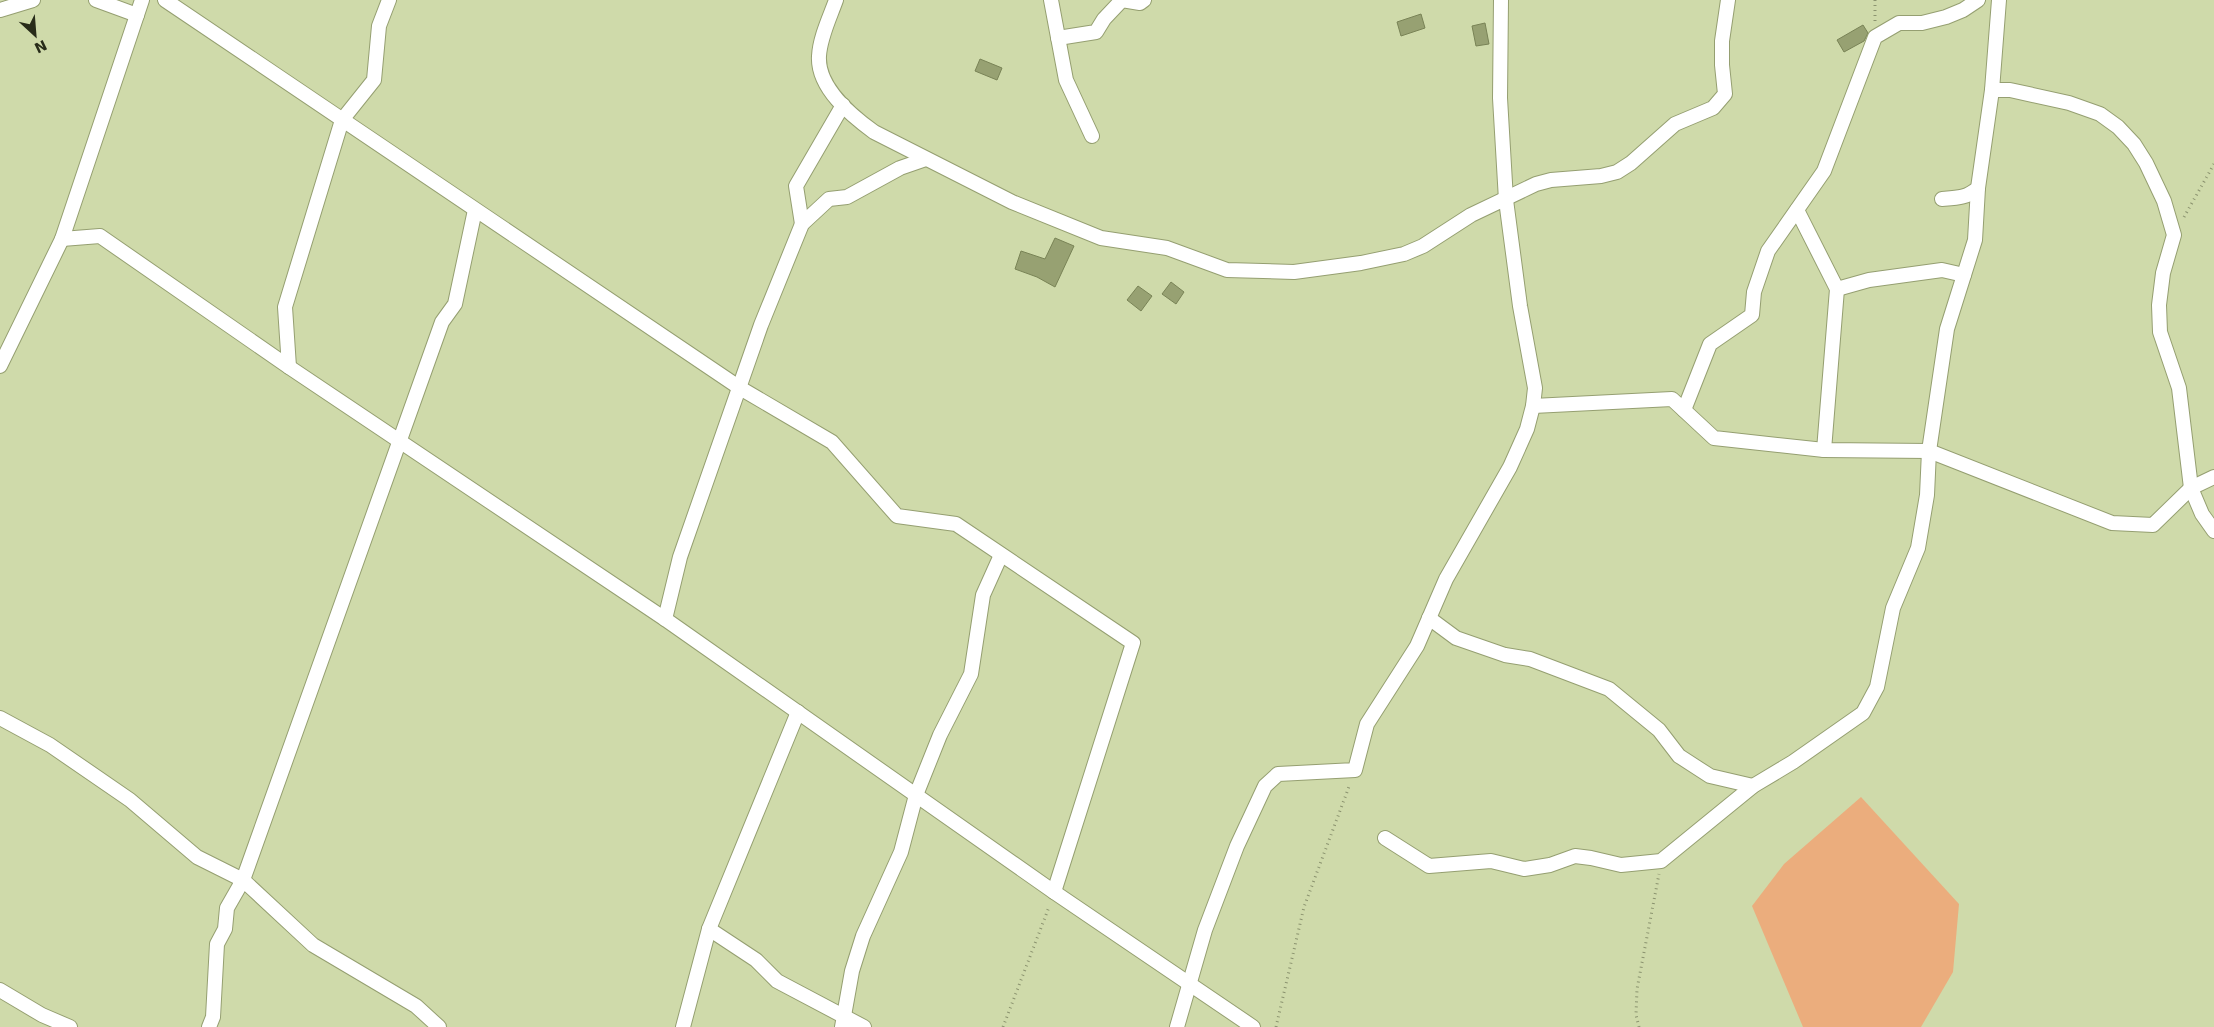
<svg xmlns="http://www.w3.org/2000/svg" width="2214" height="1027" font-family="'DejaVu Sans',sans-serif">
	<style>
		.green { fill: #ebad7d }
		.building { fill: #97a172; stroke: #798356 }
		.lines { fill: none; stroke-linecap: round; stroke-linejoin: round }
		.street-casing { stroke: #959f71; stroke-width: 16 }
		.path { stroke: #8b936f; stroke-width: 3; stroke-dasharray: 1 4; stroke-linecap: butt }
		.street { stroke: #fff; stroke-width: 14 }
	</style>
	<rect width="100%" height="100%" fill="#cfdaaa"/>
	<path class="green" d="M1861,797L1959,904L1953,972L1921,1027H1803L1752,906L1784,864Z"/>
	<g class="building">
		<path d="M1421,14L1425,28L1401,36L1397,22Z"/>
		<path d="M1485,23L1489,44L1476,46L1472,26Z"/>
		<path d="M1863,25L1868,33L1864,41L1844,52L1837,40Z"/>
		<path d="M980,59L1002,68L997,80L975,71Z"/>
		<path d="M1055,238L1074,246L1055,287L1037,277L1015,269L1021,251L1045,259Z"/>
		<path d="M1171,282L1184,292L1176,304L1162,294Z"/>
		<path d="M1138,286L1152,296L1141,311L1127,300Z"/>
	</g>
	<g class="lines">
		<defs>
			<g id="street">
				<path d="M96,0L137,15"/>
				<path d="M165,0L740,388L832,442L897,516L956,524L1133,643L1054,892"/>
				<path d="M836,0C830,17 820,37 819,56C817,88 852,116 874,132L1012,202L1101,238L1167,248L1227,270L1294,272L1361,263L1404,254L1423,246L1471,215L1536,184L1551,180L1601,176L1617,172L1631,163L1675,124L1713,108L1725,94L1722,65V41L1728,0"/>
				<path d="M1051,0L1066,80L1092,136"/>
				<path d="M0,10L33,0"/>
				<path d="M1058,38L1096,32L1104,19L1122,0L1140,3L1144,0"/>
				<path d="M1992,90H2010L2069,103L2100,114L2118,127L2134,144L2146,163L2164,201L2174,235L2163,273L2159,305L2160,332L2179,388L2191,488L2202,514L2214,531"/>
				<path d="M1942,199C1957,198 1967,198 1978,188L1992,90L1999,0"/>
				<path d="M1797,210L1837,289L1824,450"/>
				<path d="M802,224L796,186L843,105"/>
				<path d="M62,239L100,236L289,367L665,619L1054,892L1253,1027"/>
				<path d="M1837,289L1869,280L1942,270L1964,275"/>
				<path d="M0,366L62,239L142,0"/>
				<path d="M289,367L285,307L342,120L374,80L379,26L389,0"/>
				<path d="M1533,406L1672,399L1714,438L1824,450L1929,451L2112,523L2153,525L2191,488L2214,477"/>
				<path d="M1684,410L1710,344L1752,315L1754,292L1768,251L1824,171L1875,37L1899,23H1922L1946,17L1963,10L1978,0"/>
				<path d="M1429,618L1456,638L1505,655L1530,659L1609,689L1659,730L1679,756L1710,776L1753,786"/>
				<path d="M665,619L680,557L761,325L802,224L829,199L847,197L900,168L926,159"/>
				<path d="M0,718L50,745L130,800L197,857L243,880L313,945L416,1006L439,1027"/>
				<path d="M1385,838L1429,866L1491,861L1524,869L1550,865L1575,856L1591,858L1621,865L1661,861L1753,786L1793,762L1863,713L1877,687L1893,608L1918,548L1927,495L1929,451L1947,329L1975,240L1978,188"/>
				<path d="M709,929L756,960L777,981L864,1027"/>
				<path d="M0,990L42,1015L70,1027"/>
				<path d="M209,1027L213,1017L217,944L225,929L227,908L243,880L442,322L455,304L475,210"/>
				<path d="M683,1027L709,929L798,712"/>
				<path d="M842,1027L852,971L863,936L901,852L916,795L940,735L971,674L983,595L1001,555"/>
				<path d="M1177,1027L1205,930L1237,846L1265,786L1278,774L1355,770L1367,724L1417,646L1446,579L1510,467L1527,429L1533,406L1535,388L1520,306L1506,200L1500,98L1501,0"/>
			</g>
		</defs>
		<use href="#street" class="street-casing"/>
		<g class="path">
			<path d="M1875,21V0"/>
			<path d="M2184,217L2214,164"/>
			<path d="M1003,1027L1049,907"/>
			<path d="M1276,1027L1304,907L1350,784"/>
			<path d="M1639,1027L1636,1015L1637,989L1659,874"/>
		</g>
		<use href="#street" class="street"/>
	</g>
	<g transform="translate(35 35) rotate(154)" stroke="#cfdaaa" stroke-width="4" paint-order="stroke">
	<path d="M0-4L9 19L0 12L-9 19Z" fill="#282c19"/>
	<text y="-8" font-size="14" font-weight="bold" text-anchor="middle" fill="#282c19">N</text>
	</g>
</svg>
